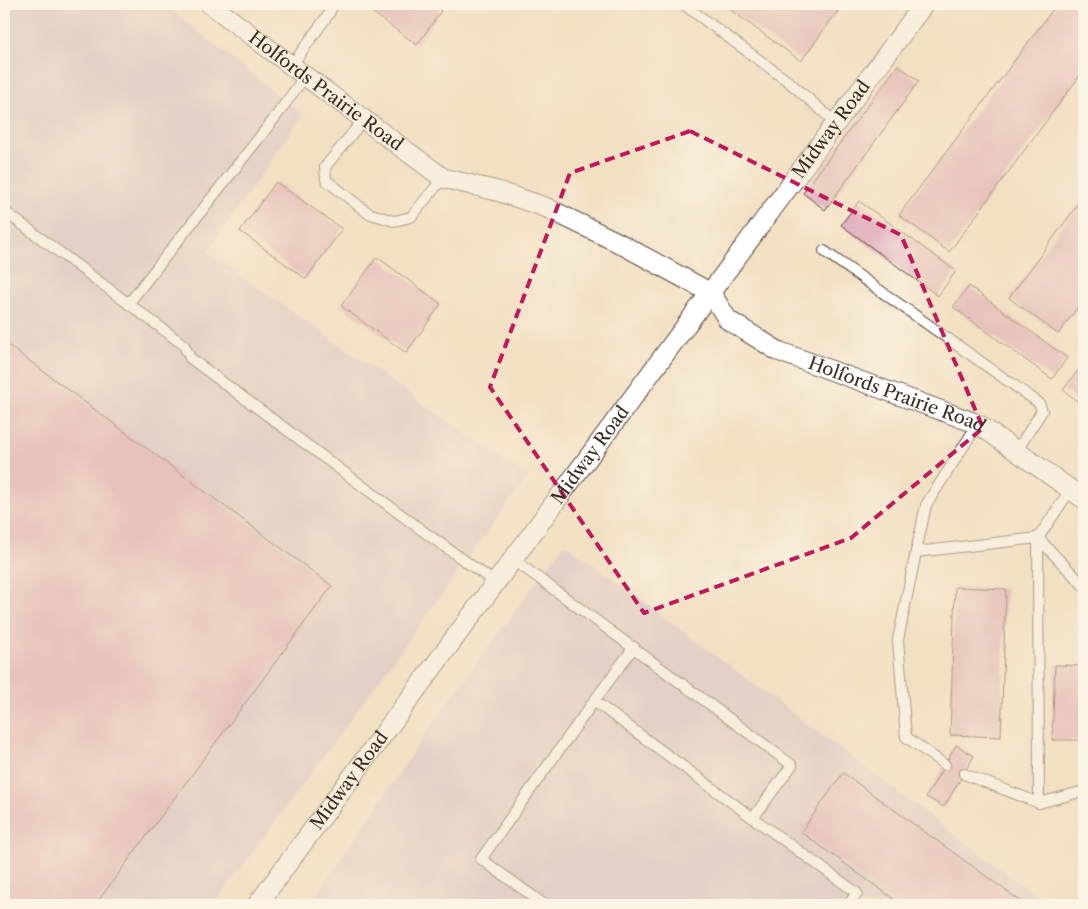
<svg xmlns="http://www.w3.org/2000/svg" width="1088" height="909" font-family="'Libre Caslon Text',serif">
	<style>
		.industrial { fill: #d1bdca }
		.building { fill: #dba0b5 }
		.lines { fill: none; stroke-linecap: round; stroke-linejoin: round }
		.service-casing { stroke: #564537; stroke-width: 12 }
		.minor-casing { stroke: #564537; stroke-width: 21 }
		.service { stroke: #fff; stroke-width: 10 }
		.minor { stroke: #fff; stroke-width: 19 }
		.marked { fill: none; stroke: #c2185b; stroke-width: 4; stroke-dasharray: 10 6; stroke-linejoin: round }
		.labels { text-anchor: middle; stroke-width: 4; stroke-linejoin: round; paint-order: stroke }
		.street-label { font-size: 18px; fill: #3b2a1e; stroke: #fcf5e5 }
	</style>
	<rect width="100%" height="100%" fill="#fcf5e5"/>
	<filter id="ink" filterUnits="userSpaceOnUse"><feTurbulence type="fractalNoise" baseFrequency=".02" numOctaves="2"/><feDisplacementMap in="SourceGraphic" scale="10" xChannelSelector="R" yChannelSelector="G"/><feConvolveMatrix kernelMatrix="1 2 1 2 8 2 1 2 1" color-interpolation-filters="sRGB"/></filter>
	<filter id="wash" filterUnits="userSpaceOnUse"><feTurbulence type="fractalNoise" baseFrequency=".0096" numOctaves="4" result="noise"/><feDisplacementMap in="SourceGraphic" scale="20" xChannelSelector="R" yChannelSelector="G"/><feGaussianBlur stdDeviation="1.12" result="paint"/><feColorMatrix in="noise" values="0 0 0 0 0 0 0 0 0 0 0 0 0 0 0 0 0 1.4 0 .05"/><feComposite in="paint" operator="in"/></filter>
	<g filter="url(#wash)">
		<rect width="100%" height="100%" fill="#f2e0c3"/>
		<g class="industrial">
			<path d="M4,4H164L303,115L207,252L528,477L214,905H4Z"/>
			<path d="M565,543L1049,905H310L436,718Z"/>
		</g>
		<g id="blocks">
			<g class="building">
				<path d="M361,4H432L441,11L417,45Z"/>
				<path d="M722,4H843L801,61Z"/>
				<path d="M1057,4H1084V70L949,252L899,215Z"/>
				<path d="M898,65L919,81L825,210L803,193Z"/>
				<path d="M276,182L342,229L306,279L240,231Z"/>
				<path d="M1084,196V299L1058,334L1009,298Z"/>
				<path d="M859,201L956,271L938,296L841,225Z"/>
				<path d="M377,257L441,304L406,353L341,306Z"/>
				<path d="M969,286L1067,358L1052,379L953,307Z"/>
				<path d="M4,342L332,586L95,905H4Z"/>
				<path d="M1080,368L1084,371V406L1063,390Z"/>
				<path d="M955,587L1006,589L1001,737L950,735Z"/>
				<path d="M1055,665L1084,666V740H1052Z"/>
				<path d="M956,745L974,756L944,807L926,797Z"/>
				<path d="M843,773L1026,905H902L801,832Z"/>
			</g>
		</g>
	</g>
	<g filter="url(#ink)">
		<use href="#blocks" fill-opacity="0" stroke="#564537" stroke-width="1"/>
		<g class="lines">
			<defs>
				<g id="service">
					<path d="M683,4L789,82L836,123"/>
					<path d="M292,65L328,15L332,7L331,4"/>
					<path d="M364,119L325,167L326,180L368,213L394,221L411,217L443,178"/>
					<path d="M4,211L184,345L190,358L427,534L496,583"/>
					<path d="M824,251L1039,403L1042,411L1017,450"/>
					<path d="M128,304L274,119L305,76"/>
					<path d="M978,424L926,505L916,552L1038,538L1084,586"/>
					<path d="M1071,489L1038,538L1039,803L1084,791"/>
					<path d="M916,552L898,640L906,737L945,765"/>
					<path d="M514,560L792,765L753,818L857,893L848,905"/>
					<path d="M634,647L594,701L753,818"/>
					<path d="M964,774L1039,803"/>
					<path d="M545,905L481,859L594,701"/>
				</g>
				<g id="minor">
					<path id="s1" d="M210,4L305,76L443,178L497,191L545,207L617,242L711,293L728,320L778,351L978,424L1084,499"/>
					<path id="s2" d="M257,905L924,4"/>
				</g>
			</defs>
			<use href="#service" class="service-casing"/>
			<use href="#minor" class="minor-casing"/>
			<use href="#service" class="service"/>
			<use href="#minor" class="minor"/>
		</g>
	</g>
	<path d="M0 0H1088V909H0ZM690,131L901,235L983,428L851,538L644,613L490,387L570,173Z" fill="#f2e0c3" fill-opacity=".55" fill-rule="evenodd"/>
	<path class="marked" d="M690,131L901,235L983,428L851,538L644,613L490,387L570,173Z"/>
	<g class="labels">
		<g class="street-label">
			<text dy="6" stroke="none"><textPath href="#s1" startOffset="145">Holfords Prairie Road</textPath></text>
			<text dy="6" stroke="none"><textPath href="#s2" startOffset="965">Midway Road</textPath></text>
			<text dy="6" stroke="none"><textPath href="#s1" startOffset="801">Holfords Prairie Road</textPath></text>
			<text dy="6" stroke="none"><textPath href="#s2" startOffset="560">Midway Road</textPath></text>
			<text dy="6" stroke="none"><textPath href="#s2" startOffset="155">Midway Road</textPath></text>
		</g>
	</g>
	<rect width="1088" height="909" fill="none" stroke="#fcf5e5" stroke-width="20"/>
</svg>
